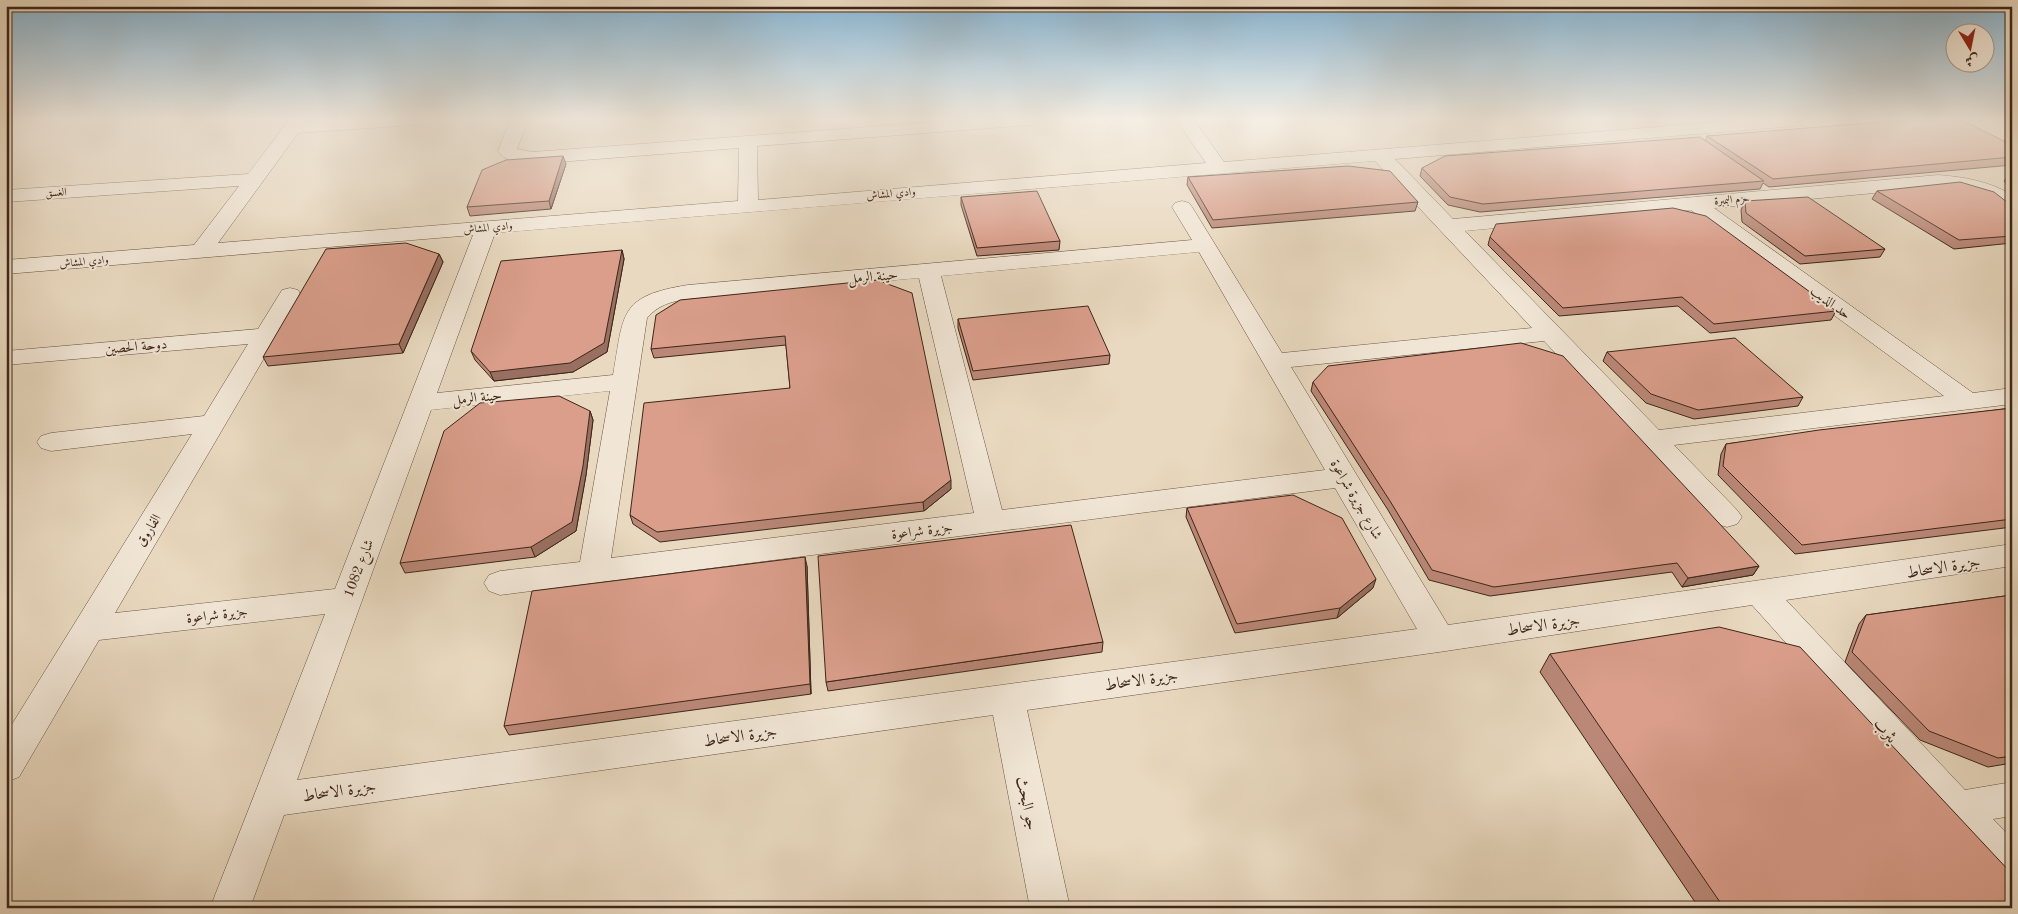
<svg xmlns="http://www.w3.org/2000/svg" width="2018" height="914" font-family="'Old Standard TT',Amiri,serif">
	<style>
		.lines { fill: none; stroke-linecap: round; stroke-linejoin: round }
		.minor-casing { stroke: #685343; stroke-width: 1 }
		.minor { fill: #f1e6d6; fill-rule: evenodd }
		.wall { fill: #bb8878; stroke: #3d2619 }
		.shaded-wall { fill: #996f61; stroke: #3d2619 }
		.building { fill: #da9e8b; stroke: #3d2619 }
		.labels { text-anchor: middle; stroke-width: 4; stroke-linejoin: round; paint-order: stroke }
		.far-street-label { font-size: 11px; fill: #3d2619; stroke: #f1e6d6 }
		.street-label { font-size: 14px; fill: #3d2619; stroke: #f1e6d6 }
		.near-street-label { font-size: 16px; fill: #3d2619; stroke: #f1e6d6 }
	</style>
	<rect width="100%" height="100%" fill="#e9d9c0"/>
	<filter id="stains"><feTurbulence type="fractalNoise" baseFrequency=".004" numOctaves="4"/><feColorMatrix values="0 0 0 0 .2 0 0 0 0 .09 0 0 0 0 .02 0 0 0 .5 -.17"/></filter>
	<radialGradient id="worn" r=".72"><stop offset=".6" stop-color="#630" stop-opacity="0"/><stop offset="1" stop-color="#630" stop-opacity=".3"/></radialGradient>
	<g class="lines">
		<defs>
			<path id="minor" d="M289,120H307L306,122L336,120H423L420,124L414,125L298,133L218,243L738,201L739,148L532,164C519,162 506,163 498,151L510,120H528L517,149L532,152L963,120H1039L1036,124L1030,125L757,146L758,200L1206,163L1176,120H1194L1224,162L1744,120H1815L1812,124L1806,125L1395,159L1453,219L1938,175C1964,177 1989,181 2012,195V210L1970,191L1938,187L1714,208L1973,393L2012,388V404L1674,445L1737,510L1742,517L1737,524L1727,527L1717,524L1544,341L1291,367L1448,625L2012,544V566L1786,600L1965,790L2012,782V816L1993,819L2012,839V885L1998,880L1752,605L1439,652L1027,710L1070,908H1030L993,715L284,815L250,908H210L325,614L99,640L19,777L6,782V734L192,434L51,451L41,448L37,442L41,436L51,433L204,416L248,344L6,365V351L258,329L282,290L290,288L298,290L301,295L115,613L335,589L473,235L6,274V260L194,245L239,186L6,202V190L248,174ZM1375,161L1532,328L1282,353L1192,207L1189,203L1182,201L1175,203L1172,207L1192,240L688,285C618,296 624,314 613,375L437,393L495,233ZM1691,210L1944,396L1659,430L1465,231ZM1199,252L1325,470L1002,510L941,276ZM919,278L974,513L611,558L647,318C658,305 672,301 688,299ZM610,391L580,562L500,571L489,575L484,583L489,591L500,595L1335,488L1417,629L297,780L431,410Z"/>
		</defs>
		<use href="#minor" class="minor-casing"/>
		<use href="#minor" class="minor"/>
	</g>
	<g class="wall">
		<path d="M1707,136L2012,145V165L1769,187L1763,183L1760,189L1480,212L1448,205L1420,176L1422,168L1705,141Z"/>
		<path d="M566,164L551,209L470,216L467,207Z"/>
		<path d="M2012,170V189L2004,181Z"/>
		<path d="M1188,177L1418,202L1415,211L1212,228L1187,185Z"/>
		<path d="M1877,191L2012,206V243L1954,249L1872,199Z"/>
		<path d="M961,197L1060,241L1059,250L977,256L961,205Z"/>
		<path d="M1745,201L1885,249L1880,257L1800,264L1742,222L1741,210Z"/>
		<path d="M1490,237L1836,311L1831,320L1710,333L1678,306L1559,316L1488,245Z"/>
		<path d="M622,250L624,259L607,352L573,372L494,381L475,360L471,351Z"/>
		<path d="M439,254L443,262L403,353L268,366L263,357Z"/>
		<path d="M877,280L951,489L924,511L660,542L633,524L630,515L790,388L786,345L654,358L651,349Z"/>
		<path d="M958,319L1110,355L1109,364L973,380L958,328Z"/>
		<path d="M1607,352L1803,397L1798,406L1694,419L1646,403L1603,361Z"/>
		<path d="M1313,382L1759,566L1753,575L1682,587L1672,572L1490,596L1429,580L1388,510L1311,391Z"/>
		<path d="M2012,408V527L1795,554L1718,475L1721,454L1726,444Z"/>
		<path d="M590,411L593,420L586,475L576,531L535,557L405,573L400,563Z"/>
		<path d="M1187,508L1373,588L1337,618L1235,633L1186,517Z"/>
		<path d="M807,566L811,694L509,735L504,726Z"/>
		<path d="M2012,595V763L1988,767L1920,740L1845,662L1859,624L1866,615Z"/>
		<path d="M1103,642L1102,652L828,691L826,682Z"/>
		<path d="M1550,654L2012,908H1699L1540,672Z"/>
	</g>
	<g class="shaded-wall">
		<path d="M563,156L566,164L551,209L549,201Z"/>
		<path d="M622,250L624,259L607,352L573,372L494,381L490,372Z"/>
		<path d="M439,254L443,262L403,353L399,344Z"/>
		<path d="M590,411L593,420L586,475L576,531L535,557L531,547Z"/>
		<path d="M951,480V489L924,511L923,502Z"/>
		<path d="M805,557L807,566L811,694L810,684Z"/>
		<path d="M1759,566L1753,575L1682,587L1688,578Z"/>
		<path d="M1376,579L1373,588L1337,618L1340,608Z"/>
	</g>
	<g class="building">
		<path d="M1906,120H1961L2012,145V157L1773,179L1707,136Z"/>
		<path d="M1700,137L1764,181L1483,204L1450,197L1422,168L1445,156Z"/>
		<path d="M563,156L549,201L467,207L482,170L506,160Z"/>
		<path d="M1348,166L1390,171L1418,202L1213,220L1188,177Z"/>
		<path d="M1960,182L1994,192L2012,206V236L1959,240L1877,191Z"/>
		<path d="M1037,191L1060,241L977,248L961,197Z"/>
		<path d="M1808,197L1885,249L1805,256L1746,213L1745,201Z"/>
		<path d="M1673,208L1706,216L1836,311L1714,324L1682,297L1563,308L1490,237L1496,224Z"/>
		<path d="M406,243L439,254L399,344L263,357L326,249Z"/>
		<path d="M622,250L604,343L570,363L490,372L471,351L501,261Z"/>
		<path d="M877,280L912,293L951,480L923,502L657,532L630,515L644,403L790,388L785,336L651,349L656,315L680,300Z"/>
		<path d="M1088,306L1110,355L973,371L958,319Z"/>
		<path d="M1735,338L1803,397L1698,410L1651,394L1607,352Z"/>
		<path d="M1521,343L1563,356L1759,566L1688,578L1677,563L1494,587L1432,570L1390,501L1313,382L1328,366Z"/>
		<path d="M559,396L590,411L583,466L572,522L531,547L400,563L444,431L480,403Z"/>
		<path d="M2012,408V519L1802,545L1723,466L1726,444L1819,430Z"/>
		<path d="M1293,495L1342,518L1376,579L1340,608L1237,624L1187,508Z"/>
		<path d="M1071,525L1103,642L826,682L818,556Z"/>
		<path d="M805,557L810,684L504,726L532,591Z"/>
		<path d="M2012,595V756L1998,758L1929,731L1852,652L1866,615Z"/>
		<path d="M1719,627L1800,647L2012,874V908H1724L1550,654Z"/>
	</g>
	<linearGradient id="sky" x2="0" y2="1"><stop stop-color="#88b6d4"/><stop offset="0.48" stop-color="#f5eee3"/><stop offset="1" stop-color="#f5eee3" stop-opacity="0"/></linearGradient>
	<rect width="2018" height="248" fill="url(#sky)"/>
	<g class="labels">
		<g class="far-street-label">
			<text transform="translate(56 192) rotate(-4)" y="4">الغسق</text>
			<text transform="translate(891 193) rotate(-5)" y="4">وادي المشاش</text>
			<text transform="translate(1732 199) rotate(-5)" y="4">حزم البمبرة</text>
			<text transform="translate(488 227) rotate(-5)" y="4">وادي المشاش</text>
			<text transform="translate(84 261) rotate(-5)" y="4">وادي المشاش</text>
		</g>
		<g class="street-label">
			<text transform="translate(873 276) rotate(-5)" y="5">حينة الرمل</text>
			<text transform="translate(1831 302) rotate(36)" y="5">حد الذيب</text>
			<text transform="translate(136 346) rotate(-5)" y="5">دوحة الحصين</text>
			<text transform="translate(477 397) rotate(-6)" y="5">حينة الرمل</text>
			<text transform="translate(1357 499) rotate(60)" y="5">شارع جزيرة شراعوة</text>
			<text transform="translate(148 530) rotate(-59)" y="5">الفاروق</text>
			<text transform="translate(922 530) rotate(-7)" y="5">جزيرة شراعوة</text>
			<text transform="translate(358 568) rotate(-69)" y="5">شارع 1082</text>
			<text transform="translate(217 614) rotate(-7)" y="5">جزيرة شراعوة</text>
		</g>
		<g class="near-street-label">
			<text transform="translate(1943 566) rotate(-9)" y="6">جزيرة الاسحاط</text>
			<text transform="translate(1543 624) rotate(-8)" y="6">جزيرة الاسحاط</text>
			<text transform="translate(1141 679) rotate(-8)" y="6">جزيرة الاسحاط</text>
			<text transform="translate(1886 730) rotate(48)" y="6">يثرب</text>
			<text transform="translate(740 735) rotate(-8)" y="6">جزيرة الاسحاط</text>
			<text transform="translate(339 790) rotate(-8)" y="6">جزيرة الاسحاط</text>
			<text transform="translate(1028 803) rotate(78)" y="6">جو البحث</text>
		</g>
	</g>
	<rect width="2018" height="914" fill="none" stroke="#e9d9c0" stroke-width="25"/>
	<rect x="8" y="8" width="2003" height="899" fill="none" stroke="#3d2619" stroke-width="2.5"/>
	<rect x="12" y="12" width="1993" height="889" fill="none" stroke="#3d2619"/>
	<g transform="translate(1970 48) rotate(170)"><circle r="24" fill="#f1e6d6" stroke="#a9998a"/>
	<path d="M0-4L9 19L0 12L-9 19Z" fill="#8f2418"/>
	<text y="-8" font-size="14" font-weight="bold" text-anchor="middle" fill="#3d2619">ش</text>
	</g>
	<rect width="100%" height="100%" filter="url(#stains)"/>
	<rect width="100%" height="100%" fill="url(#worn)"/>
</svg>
